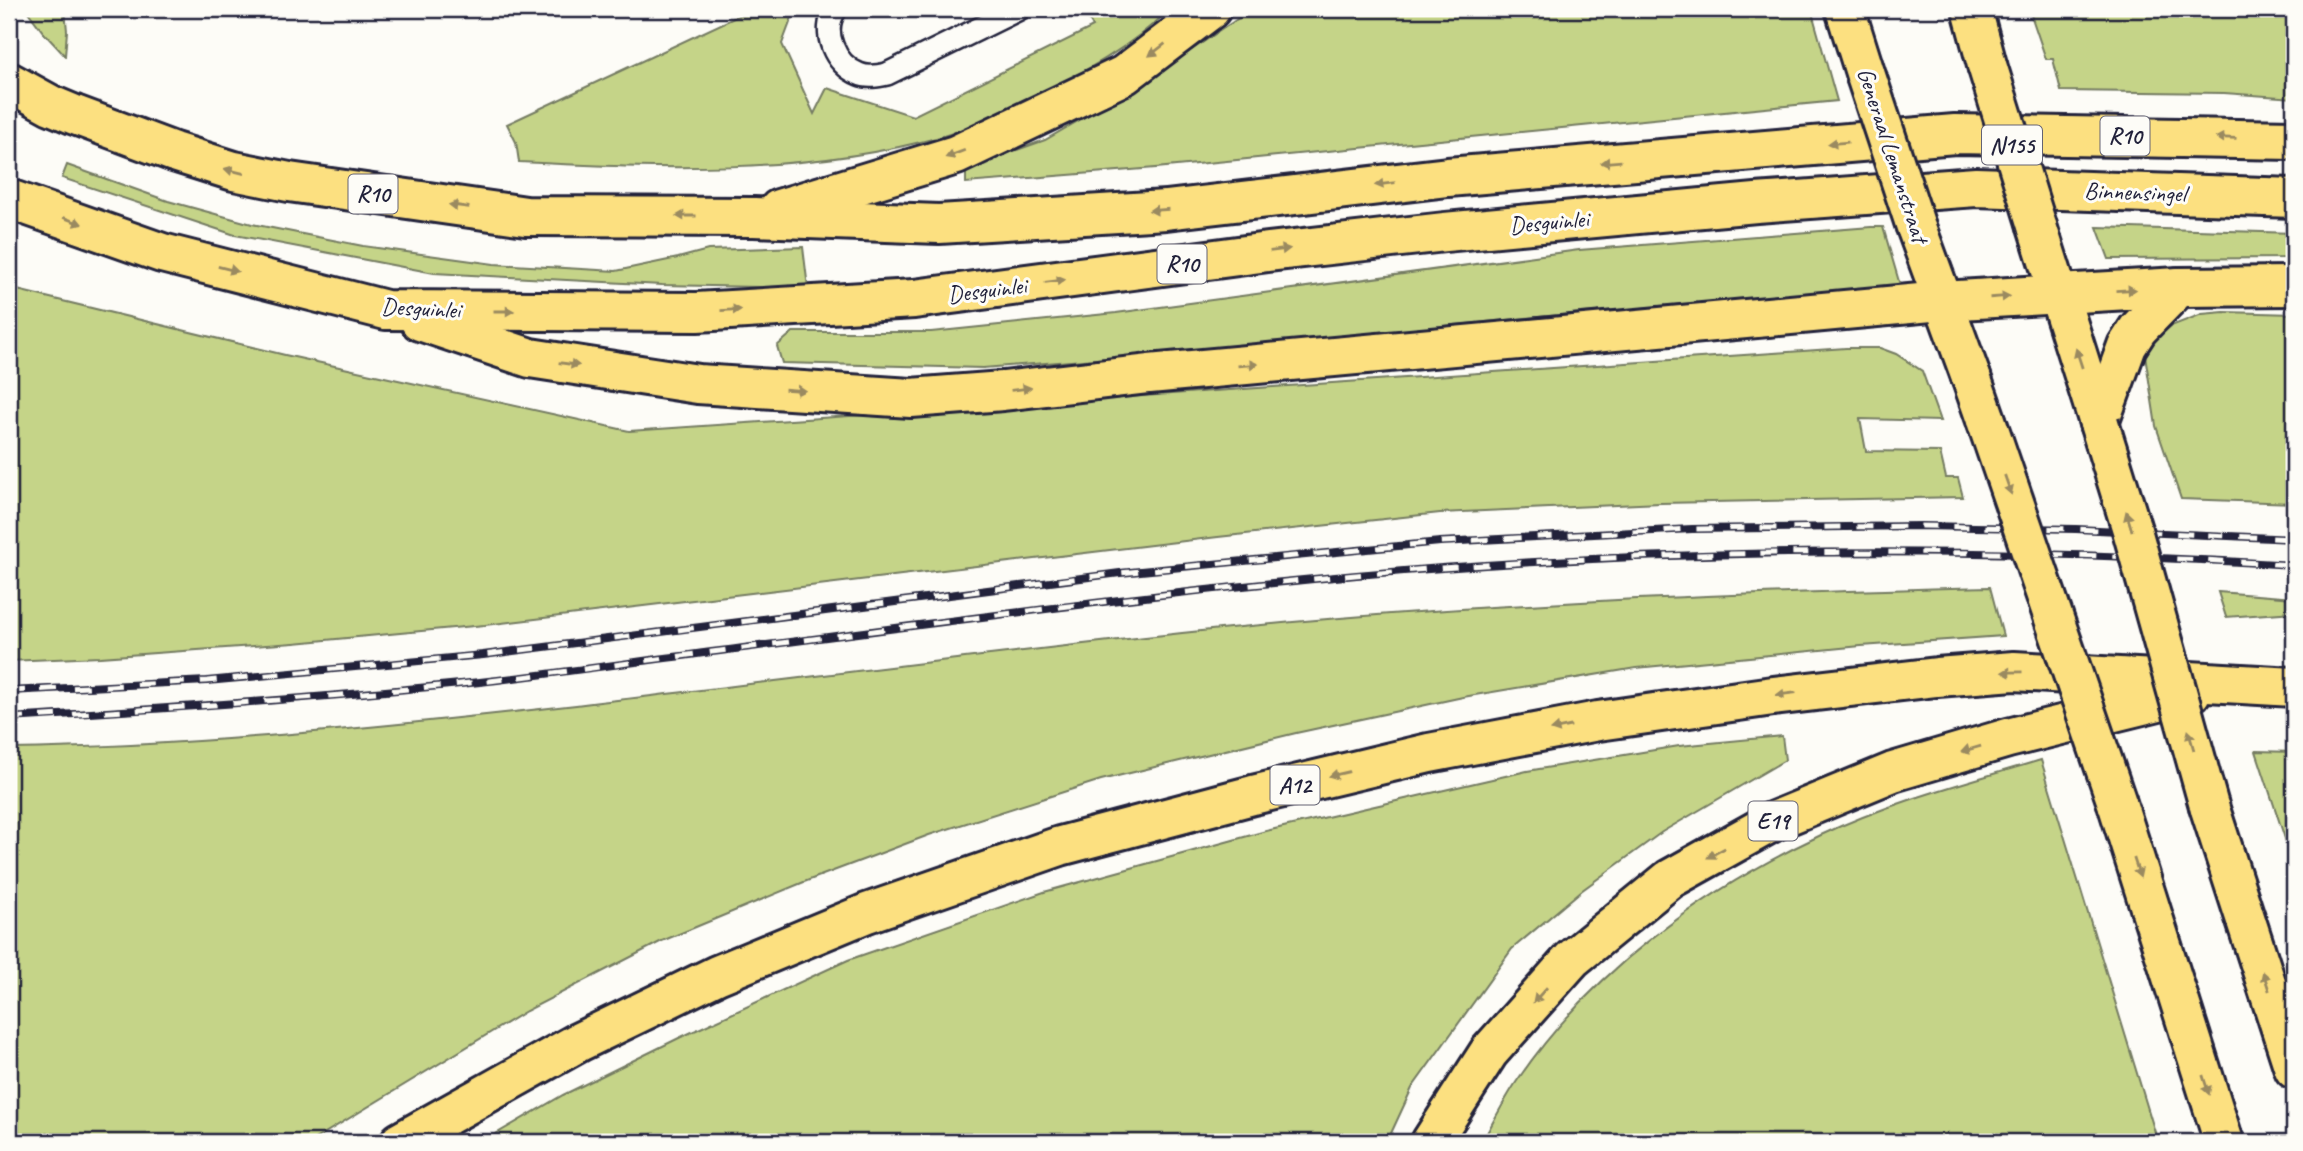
<svg xmlns="http://www.w3.org/2000/svg" width="2303" height="1151" font-family="Caveat,sans-serif">
	<style>
		.green { fill: #c5d488; stroke: #747b62; stroke-width: 2 }
		.lines { fill: none; stroke-linecap: round; stroke-linejoin: round }
		.service-casing { stroke: #22223b; stroke-width: 26 }
		.primary-casing { stroke: #22223b; stroke-width: 44 }
		.motorway-casing { stroke: #22223b; stroke-width: 44 }
		.service { stroke: #fdfcf7; stroke-width: 21 }
		.primary { stroke: #fce080; stroke-width: 38 }
		.motorway { stroke: #fce080; stroke-width: 38 }
		.rail-casing { stroke: #22223b; stroke-width: 8 }
		.rail { stroke: #fdfcf7; stroke-width: 5; stroke-dasharray: 16; stroke-linecap: butt }
		.primary-bridge-casing { stroke: #22223b; stroke-width: 44; stroke-linecap: butt }
		.motorway-bridge-casing { stroke: #22223b; stroke-width: 44; stroke-linecap: butt }
		.primary-bridge { stroke: #fce080; stroke-width: 38 }
		.motorway-bridge { stroke: #fce080; stroke-width: 38 }
		.oneway { fill: #9a8a61 }
		.labels { text-anchor: middle; stroke-width: 6; stroke-linejoin: round; paint-order: stroke }
		.shield { fill: #fdfcf7; stroke: #646373; stroke-width: 2 }
		.shield-label { font-size: 23px; font-weight: bold; fill: #22223b }
		.street-label { font-size: 24px; fill: #22223b; stroke: #fdfcf7 }
	</style>
	<rect width="100%" height="100%" fill="#fdfcf7"/>
	<filter id="ink" filterUnits="userSpaceOnUse"><feTurbulence type="fractalNoise" baseFrequency=".0143" numOctaves="2"/><feDisplacementMap in="SourceGraphic" scale="14" xChannelSelector="R" yChannelSelector="G"/><feConvolveMatrix kernelMatrix="1 2 1 2 8 2 1 2 1" color-interpolation-filters="sRGB"/></filter>
	<g filter="url(#ink)">
		<g class="green">
			<path d="M26,9H65L67,31L65,56L43,32Z"/>
			<path d="M753,9H795L782,44L814,114L827,88L913,116L1093,27L1083,9H1170C1131,47 1085,72 1037,95C1006,110 974,127 940,137C803,175 659,169 519,162L516,142L507,124Z"/>
			<path d="M1252,9H1811L1837,101L1156,168L966,183V168L1045,140L1140,85Z"/>
			<path d="M2029,9H2294V98L2224,93L2061,91L2053,59H2046Z"/>
			<path d="M67,165L168,201L252,224L363,246L494,264L616,271L678,258L708,250L803,247L808,288L662,285L434,273L235,235L62,178Z"/>
			<path d="M1871,227H1883L1900,285L1515,319L1209,350L983,368L782,363L777,346L793,332H931L1116,313L1579,250Z"/>
			<path d="M2097,227L2294,233V258L2109,259Z"/>
			<path d="M9,288L285,355L629,431L1846,348H1880L1896,354L1922,371L1940,421L1860,419L1866,451L1940,452L1946,478H1958L1963,497L1661,503L1440,513L1218,537L485,625L294,643L100,657L9,661Z"/>
			<path d="M2224,312L2294,314V503L2181,499L2156,426L2145,355L2152,342L2171,326L2202,314Z"/>
			<path d="M1990,587L2003,636L1861,646L1636,668L1463,697L1296,733L1101,780L929,835L804,882L662,941L526,1011L310,1142H9V749C195,746 381,727 567,706C772,682 977,655 1182,633C1451,604 1720,594 1990,587Z"/>
			<path d="M2218,592L2294,598V612L2226,617Z"/>
			<path d="M1782,736L1785,760L1662,832L1581,891L1512,949L1412,1088L1387,1142H482L563,1095L679,1038L848,960L1044,892L1266,831L1527,771L1679,746Z"/>
			<path d="M2256,751L2294,752V866Z"/>
			<path d="M2041,760L2158,1142H1482C1494,1121 1505,1098 1519,1078C1593,970 1704,890 1821,835C1891,802 1967,782 2041,760Z"/>
		</g>
		<g class="lines">
			<defs>
				<path id="service" d="M836,9C820,31 835,65 859,74C868,78 878,76 887,74L1019,9"/>
				<g id="primary">
					<path d="M1845,9L1866,76"/>
					<path d="M1972,9L1987,65"/>
					<path d="M9,82L51,105L75,115L174,152L234,171L289,182L526,216L754,217L939,224L1166,210L1448,177L1955,134L2294,140"/>
					<path d="M9,199L162,253L386,310L697,312L914,299L1268,252L1445,232L1756,203L1976,187L2294,198"/>
					<path d="M779,209L956,155L1124,75L1211,9"/>
					<path d="M2037,226L2099,423"/>
					<path d="M1916,227L1971,377"/>
					<path d="M420,321L530,358L698,384L911,398L1003,391L1149,374L1942,301L2179,287L2294,286"/>
					<path d="M2099,423L2127,346L2138,329L2179,287"/>
				</g>
				<g id="motorway">
					<path d="M1971,377L1986,420"/>
					<path d="M2117,803L2224,1142"/>
					<path d="M2209,806L2294,1069"/>
					<path d="M400,1142L579,1042L717,975L867,913L1060,846L1253,795L1429,753L1598,721L1773,696L1937,677L2014,671L2294,687"/>
					<path d="M1431,1142L1489,1052L1572,959L1670,879L1774,821L1893,772L2008,738L2191,693"/>
				</g>
			</defs>
			<use href="#service" class="service-casing"/>
			<use href="#primary" class="primary-casing"/>
			<use href="#motorway" class="motorway-casing"/>
			<use href="#service" class="service"/>
			<use href="#primary" class="primary"/>
			<use href="#motorway" class="motorway"/>
			<defs>
				<g id="rail">
					<path d="M9,691L207,681L483,655L1120,573L1440,542L1692,529L1921,526L2076,529L2294,539"/>
					<path d="M9,718C166,709 323,698 480,682C560,673 640,661 720,651C960,620 1200,586 1442,568C1725,547 2011,548 2294,565"/>
				</g>
			</defs>
			<use href="#rail" class="rail-casing"/>
			<use href="#rail" class="rail"/>
			<defs>
				<g id="primary-bridge">
					<path d="M1987,65L2037,226"/>
					<path d="M1866,76L1916,227"/>
				</g>
				<g id="motorway-bridge">
					<path d="M1986,420L2117,803"/>
					<path d="M2099,423L2132,530L2209,806"/>
				</g>
			</defs>
			<use href="#primary-bridge" class="primary-bridge-casing"/>
			<use href="#motorway-bridge" class="motorway-bridge-casing"/>
			<use href="#primary-bridge" class="primary-bridge"/>
			<use href="#motorway-bridge" class="motorway-bridge"/>
		</g>
		<defs><path id="oneway-solid" d="M-6-.8H1V-3.2L6.5 0L1 3.2V.8H-6Z" transform="scale(1.75)"/></defs>
		<g class="oneway">
			<use href="#oneway-solid" transform="translate(1157 50) rotate(143)"/>
			<use href="#oneway-solid" transform="translate(2226 138) rotate(-178)"/>
			<use href="#oneway-solid" transform="translate(1838 143) rotate(175)"/>
			<use href="#oneway-solid" transform="translate(955 154) rotate(159)"/>
			<use href="#oneway-solid" transform="translate(1611 162) rotate(175)"/>
			<use href="#oneway-solid" transform="translate(234 171) rotate(-166)"/>
			<use href="#oneway-solid" transform="translate(1385 184) rotate(173)"/>
			<use href="#oneway-solid" transform="translate(459 206) rotate(-172)"/>
			<use href="#oneway-solid" transform="translate(1159 210) rotate(176)"/>
			<use href="#oneway-solid" transform="translate(686 216) rotate(-180)"/>
			<use href="#oneway-solid" transform="translate(73 221) rotate(20)"/>
			<use href="#oneway-solid" transform="translate(1280 250) rotate(-7)"/>
			<use href="#oneway-solid" transform="translate(228 269) rotate(14)"/>
			<use href="#oneway-solid" transform="translate(1055 281) rotate(-7)"/>
			<use href="#oneway-solid" transform="translate(2126 290) rotate(-3)"/>
			<use href="#oneway-solid" transform="translate(2000 297) rotate(-4)"/>
			<use href="#oneway-solid" transform="translate(731 310) rotate(-3)"/>
			<use href="#oneway-solid" transform="translate(504 311)"/>
			<use href="#oneway-solid" transform="translate(2079 358) rotate(-108)"/>
			<use href="#oneway-solid" transform="translate(569 364) rotate(8)"/>
			<use href="#oneway-solid" transform="translate(1248 365) rotate(-5)"/>
			<use href="#oneway-solid" transform="translate(1021 389) rotate(-7)"/>
			<use href="#oneway-solid" transform="translate(795 390) rotate(4)"/>
			<use href="#oneway-solid" transform="translate(2008 485) rotate(71)"/>
			<use href="#oneway-solid" transform="translate(2129 521) rotate(-107)"/>
			<use href="#oneway-solid" transform="translate(2012 672) rotate(179)"/>
			<use href="#oneway-solid" transform="translate(1786 694) rotate(173)"/>
			<use href="#oneway-solid" transform="translate(1561 728) rotate(169)"/>
			<use href="#oneway-solid" transform="translate(2191 740) rotate(-106)"/>
			<use href="#oneway-solid" transform="translate(1971 749) rotate(164)"/>
			<use href="#oneway-solid" transform="translate(1339 774) rotate(167)"/>
			<use href="#oneway-solid" transform="translate(1716 853) rotate(151)"/>
			<use href="#oneway-solid" transform="translate(2137 868) rotate(72)"/>
			<use href="#oneway-solid" transform="translate(2266 981) rotate(-108)"/>
			<use href="#oneway-solid" transform="translate(1540 995) rotate(132)"/>
			<use href="#oneway-solid" transform="translate(2206 1085) rotate(72)"/>
		</g>
	</g>
	<g class="labels">
		<g class="shield">
			<rect x="2100.5" y="116.5" width="49" height="39" rx="5"/>
			<rect x="1982" y="125.5" width="60" height="39" rx="5"/>
			<rect x="348.5" y="174.5" width="49" height="39" rx="5"/>
			<rect x="1157.5" y="244.5" width="49" height="39" rx="5"/>
			<rect x="1270.5" y="765.5" width="49" height="39" rx="5"/>
			<rect x="1748.5" y="801.5" width="49" height="39" rx="5"/>
		</g>
		<g class="shield-label">
			<text x="2125" y="144">R10</text>
			<text x="2012" y="153">N155</text>
			<text x="373" y="202">R10</text>
			<text x="1182" y="272">R10</text>
			<text x="1295" y="793">A12</text>
			<text x="1773" y="829">E19</text>
		</g>
		<g class="street-label">
			<text transform="translate(1893 155) rotate(72)" y="8">Generaal Lemanstraat</text>
			<text transform="translate(2135 192) rotate(2)" y="8">Binnensingel</text>
			<text transform="translate(1549 222) rotate(-5)" y="8">Desguinlei</text>
			<text transform="translate(987 290) rotate(-7)" y="8">Desguinlei</text>
			<text transform="translate(421 308) rotate(3)" y="8">Desguinlei</text>
		</g>
	</g>
	<rect width="2303" height="1151" fill="none" stroke="#fdfcf7" stroke-width="35"/>
	<rect x="18" y="18" width="2268" height="1116" fill="none" stroke="#22223b" stroke-width="2.5" filter="url(#ink)"/>
</svg>
